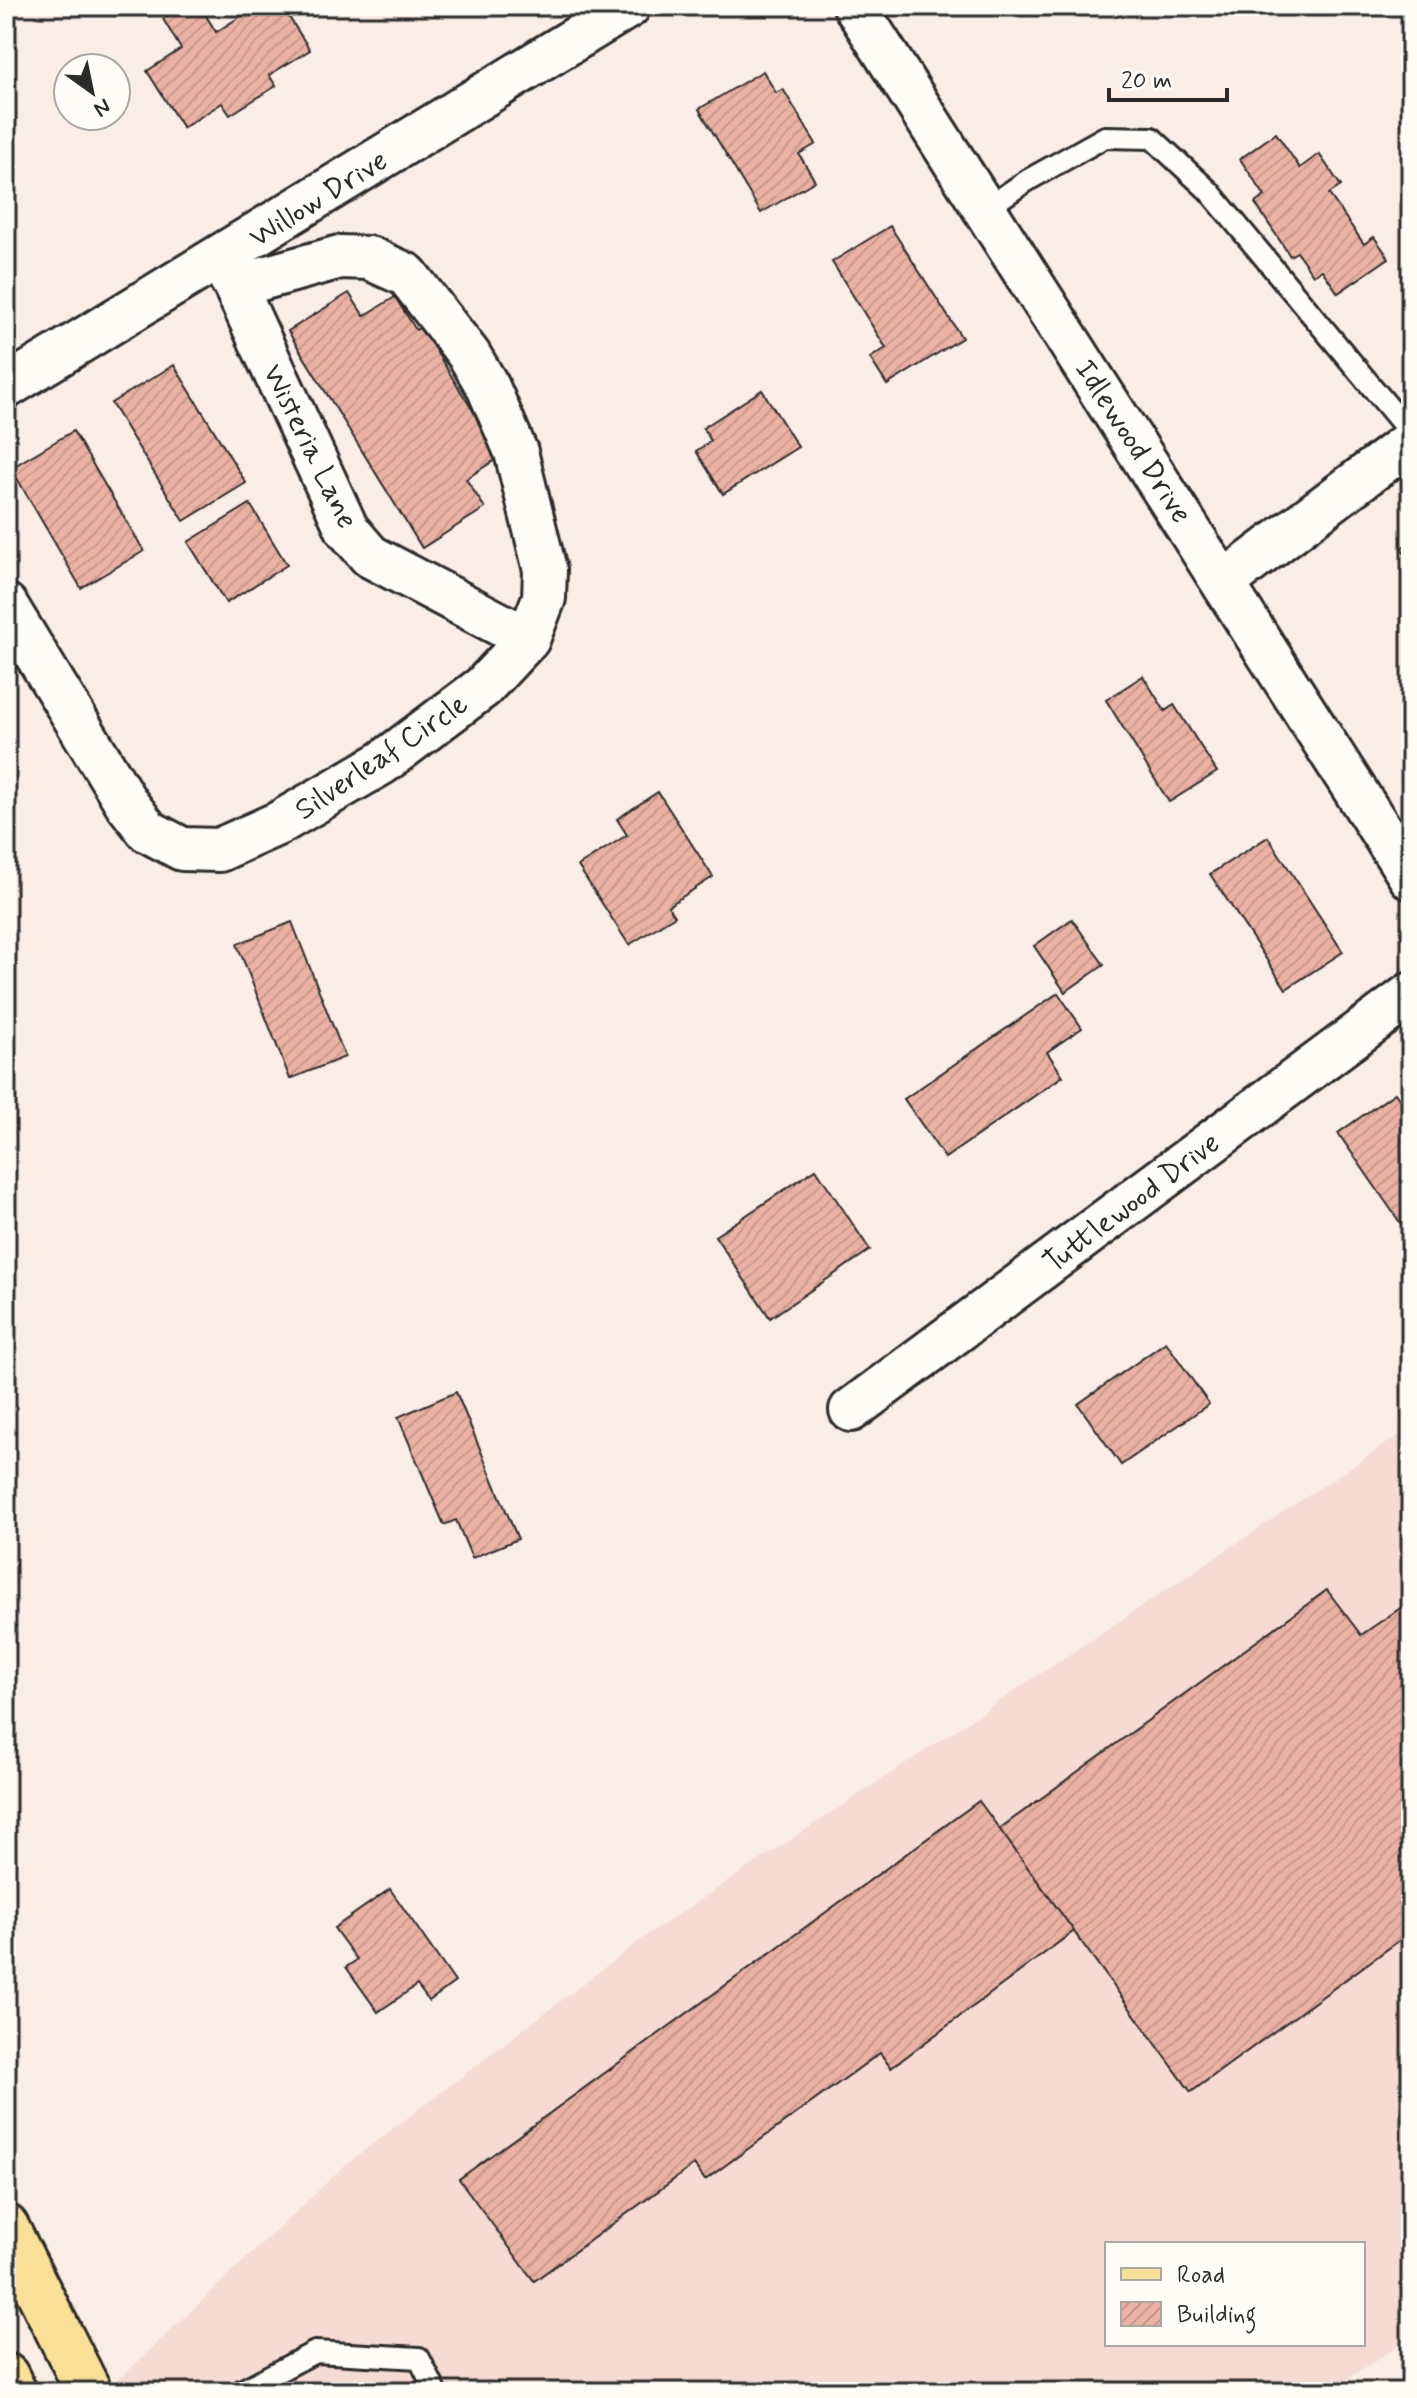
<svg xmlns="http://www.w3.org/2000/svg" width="1417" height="2398" font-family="Mynerve,sans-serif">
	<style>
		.built { fill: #f5dbd2; fill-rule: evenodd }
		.building { fill: url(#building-hatch); stroke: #2b2b2b; stroke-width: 2 }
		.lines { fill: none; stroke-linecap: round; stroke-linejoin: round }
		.lane-casing { stroke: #2b2b2b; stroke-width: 26 }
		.street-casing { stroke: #2b2b2b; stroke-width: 48 }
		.primary-casing { stroke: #2b2b2b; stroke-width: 50 }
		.lane { stroke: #fdfcf7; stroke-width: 20 }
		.street { stroke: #fdfcf7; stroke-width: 42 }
		.primary { stroke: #fadf96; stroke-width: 44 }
		.labels { text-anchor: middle; stroke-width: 6; stroke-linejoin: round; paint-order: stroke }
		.street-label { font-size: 30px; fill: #2b2b2b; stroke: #fdfcf7 }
	</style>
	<defs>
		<pattern id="building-hatch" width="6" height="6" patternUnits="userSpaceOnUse" patternTransform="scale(2)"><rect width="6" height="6" fill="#ebb2a4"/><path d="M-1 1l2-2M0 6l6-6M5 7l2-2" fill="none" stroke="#ca998d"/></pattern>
	</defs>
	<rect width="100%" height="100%" fill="#f9ede6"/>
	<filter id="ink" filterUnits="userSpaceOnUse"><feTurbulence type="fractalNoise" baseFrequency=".0125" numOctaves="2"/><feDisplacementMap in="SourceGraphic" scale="16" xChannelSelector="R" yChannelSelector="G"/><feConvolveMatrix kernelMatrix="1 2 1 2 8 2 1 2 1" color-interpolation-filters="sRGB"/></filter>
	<g filter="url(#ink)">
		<path class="built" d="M1401,1434L1411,1449V2338L1326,2392H111L109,2389L343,2167L646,1936ZM1107,2244H1363V2344H1107Z"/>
		<g class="building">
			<path d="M184,6H200L216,32L257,6H282L310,50L269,75L276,86L230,115L222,103L183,128L147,71L181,49L163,19Z"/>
			<path d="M763,71L776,93L783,89L816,144L799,154L815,181L761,213L699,109Z"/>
			<path d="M1276,133L1300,168L1319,154L1341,186L1329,194L1364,244L1374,237L1389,258L1338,293L1322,270L1313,275L1297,252L1290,256L1255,203L1265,196L1240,159Z"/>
			<path d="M890,226L962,338L887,385L870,358L886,348L832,262Z"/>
			<path d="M349,293L364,316L395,297L416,330L421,327L501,456L466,479L485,508L422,548L288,331Z"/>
			<path d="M174,365L246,483L184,521L111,403Z"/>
			<path d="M762,390L798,447L723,494L696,451L711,441L703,428Z"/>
			<path d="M73,431L144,551L81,588L11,468Z"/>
			<path d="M250,504L287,565L226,603L188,542Z"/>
			<path d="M1411,542V564L1401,548Z"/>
			<path d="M1143,676L1165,711L1174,705L1217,772L1169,802L1106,700Z"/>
			<path d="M658,792L713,877L668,906L675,916L629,945L578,866L627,835L617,819Z"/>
			<path d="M1268,837L1343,952L1286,989L1210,874Z"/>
			<path d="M1072,919L1104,965L1065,992L1034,946Z"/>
			<path d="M292,922L345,1057L290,1079L237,944Z"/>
			<path d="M1058,993L1082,1028L1047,1052L1063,1076L945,1158L904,1099Z"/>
			<path d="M1395,1093L1411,1116V1218L1401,1224L1338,1133Z"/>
			<path d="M816,1169L870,1250L770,1318L715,1236Z"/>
			<path d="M1166,1342L1209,1404L1121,1465L1078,1404Z"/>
			<path d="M456,1392L518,1539L472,1558L456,1520L444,1525L398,1417Z"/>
			<path d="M1327,1590L1361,1635L1411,1601V1932L1191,2092L999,1829Z"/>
			<path d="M979,1801L1074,1931L891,2068L880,2053L705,2180L694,2165L534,2281L459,2179Z"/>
			<path d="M390,1889L455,1982L429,2001L417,1985L378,2012L346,1967L357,1960L334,1928Z"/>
		</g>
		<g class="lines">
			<defs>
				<g id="lane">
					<path d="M985,209L1028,180L1105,137L1152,138L1209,191L1411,434"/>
					<path d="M239,2392L315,2352L419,2358L436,2392"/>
				</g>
				<g id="street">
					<path d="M855,6L1411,878"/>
					<path d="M222,263L235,286L347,529L370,556L528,639"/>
					<path d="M6,387L629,6"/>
					<path d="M1224,582L1411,441"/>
					<path d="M6,605L127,804L148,831L182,849L219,850L279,823L382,763L483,687L528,639L544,598L545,570L516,452L488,387L469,355L407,275L369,258L340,257L235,286"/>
					<path d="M851,1410L1411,994"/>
				</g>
				<g id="primary">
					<path d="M6,2227L89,2392"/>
					<path d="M6,2376L14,2392"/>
				</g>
			</defs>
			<use href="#lane" class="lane-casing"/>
			<use href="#street" class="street-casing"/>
			<use href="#primary" class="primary-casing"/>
			<use href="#lane" class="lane"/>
			<use href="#street" class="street"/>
			<use href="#primary" class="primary"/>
		</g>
	</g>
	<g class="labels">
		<g class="street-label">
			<text transform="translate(318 198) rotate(-32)" y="10">Willow Drive</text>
			<text transform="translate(1134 441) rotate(57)" y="10">Idlewood Drive</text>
			<text transform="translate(311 446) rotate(64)" y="10">Wisteria Lane</text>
			<text transform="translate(381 756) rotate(-34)" y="10">Silverleaf Circle</text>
			<text transform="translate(1131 1202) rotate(-37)" y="10">Tuttlewood Drive</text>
		</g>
	</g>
	<rect width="1417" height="2398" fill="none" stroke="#fdfcf7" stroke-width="32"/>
	<rect x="16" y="16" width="1385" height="2366" fill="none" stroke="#2b2b2b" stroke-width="3" filter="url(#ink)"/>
	<rect x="1105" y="2242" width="260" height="104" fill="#fdfcf7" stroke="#a9a8a5" stroke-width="2"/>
	<rect x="1121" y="2268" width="40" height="12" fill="#fadf96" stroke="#a9a8a5" stroke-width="2"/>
	<text x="1177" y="2282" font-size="24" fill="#2b2b2b">Road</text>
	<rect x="1121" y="2302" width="40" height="24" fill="url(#building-hatch)" stroke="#a9a8a5" stroke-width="2"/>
	<text x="1177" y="2322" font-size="24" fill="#2b2b2b">Building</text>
	<g transform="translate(92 92) rotate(147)"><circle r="38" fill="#fdfcf7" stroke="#a9a8a5" stroke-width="2"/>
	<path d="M0-6L14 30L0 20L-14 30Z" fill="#2b2b2b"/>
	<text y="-12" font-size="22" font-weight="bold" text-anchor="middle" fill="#2b2b2b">N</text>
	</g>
	<path d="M1109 88v12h118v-12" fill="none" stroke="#2b2b2b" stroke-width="4"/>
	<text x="1121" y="88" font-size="24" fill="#2b2b2b" stroke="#fdfcf7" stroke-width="6" paint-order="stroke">20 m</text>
</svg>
